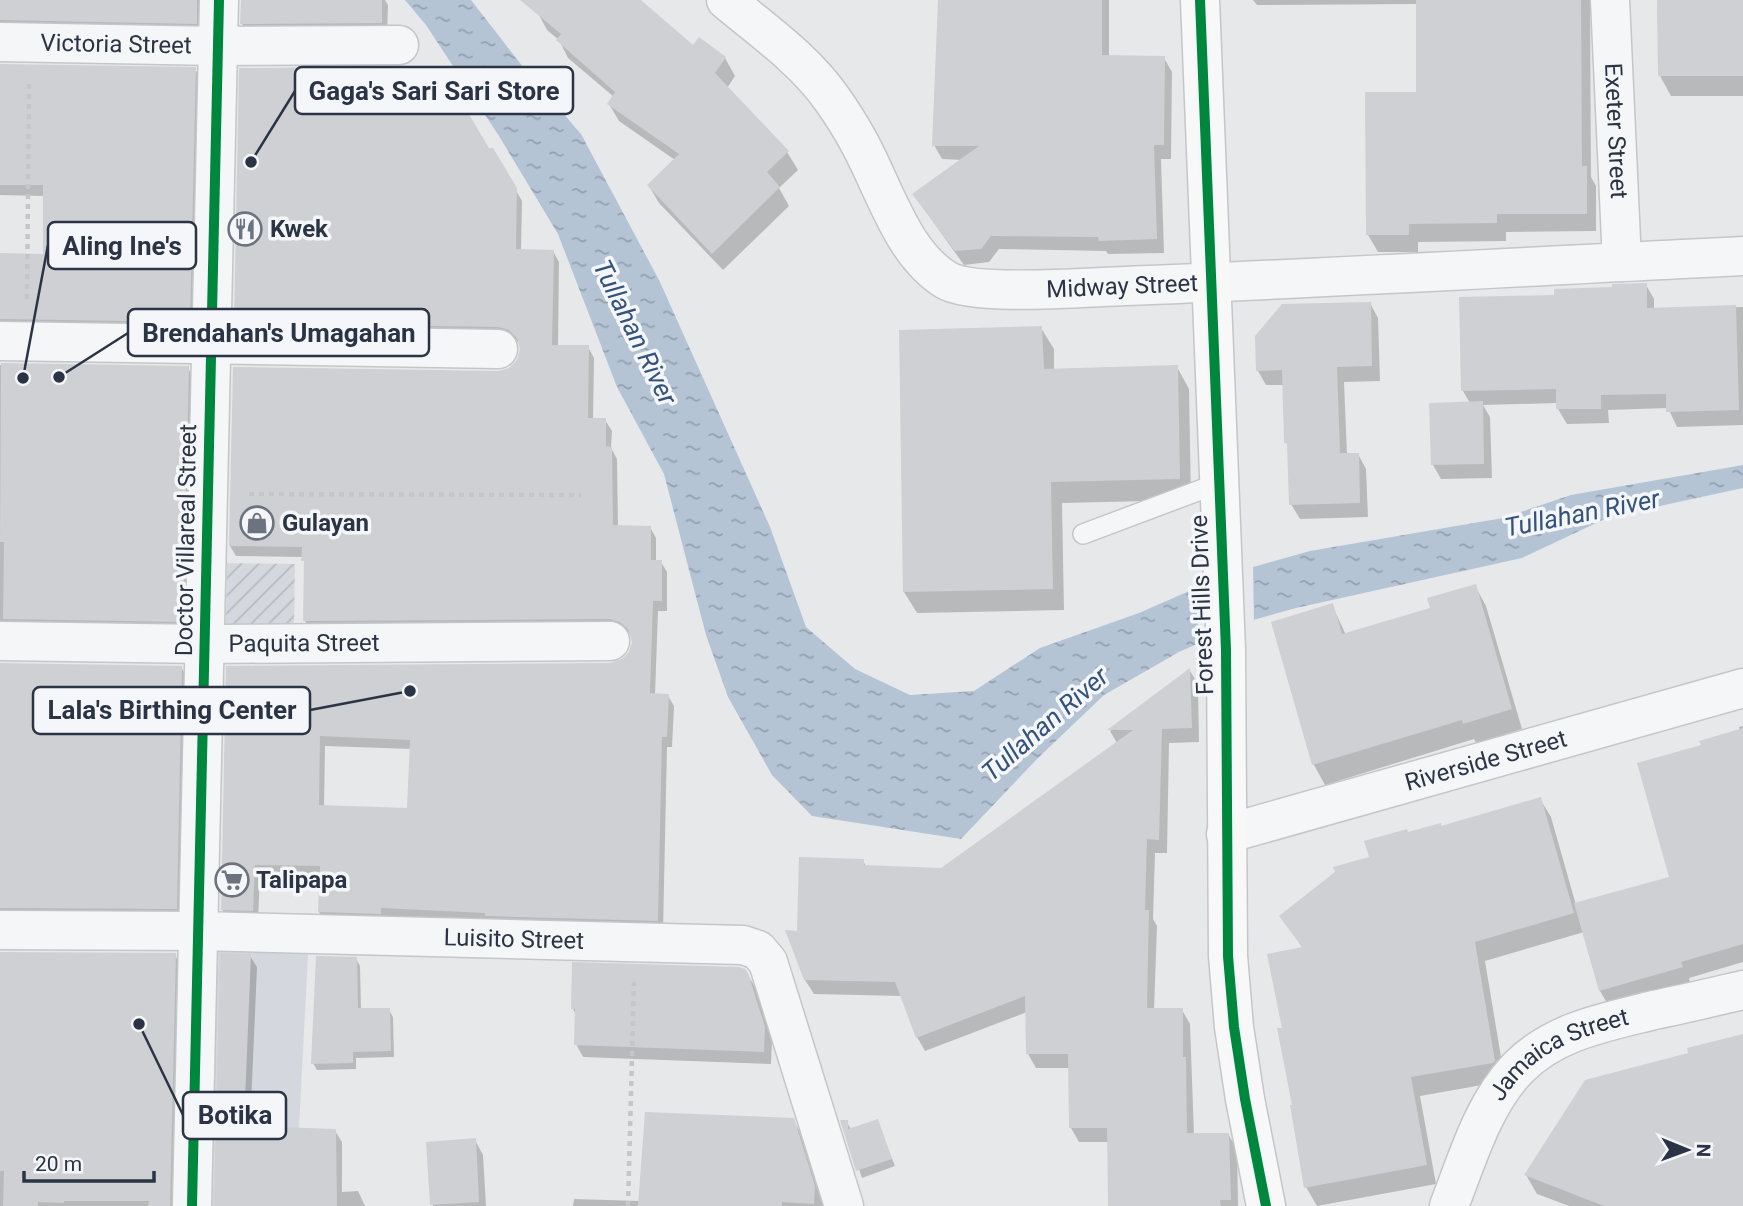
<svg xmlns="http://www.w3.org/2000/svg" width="1743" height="1206" font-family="Roboto,sans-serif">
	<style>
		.built { fill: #d4d7dd }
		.industrial { fill: url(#industrial-furrows) }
		.water { fill: url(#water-ripples) }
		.pier { fill: #e6e8ea }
		.shadow { fill: #0003; fill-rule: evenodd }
		.building { fill: #ced0d3; fill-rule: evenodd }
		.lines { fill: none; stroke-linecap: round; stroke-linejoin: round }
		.lane-casing { stroke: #c4c6c8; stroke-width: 22 }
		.street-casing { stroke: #c4c6c8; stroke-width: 41 }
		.secondary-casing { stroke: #c4c6c8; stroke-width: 41 }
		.path { stroke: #c5c6ca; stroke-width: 4.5; stroke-dasharray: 5 5; stroke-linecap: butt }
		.lane { stroke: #f5f6f7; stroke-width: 19 }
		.street { stroke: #f5f6f7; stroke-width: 38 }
		.secondary { stroke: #f8f8f8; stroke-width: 38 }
		.cycleway-casing { stroke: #f4f6f9; stroke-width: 15 }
		.cycleway { stroke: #00873e; stroke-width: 10 }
		.labels { text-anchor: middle; stroke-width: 7; stroke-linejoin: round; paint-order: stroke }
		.street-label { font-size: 24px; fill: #2b3445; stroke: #f4f6f9 }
		.poi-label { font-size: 24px; font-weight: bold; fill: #2b3445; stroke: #f4f6f9; text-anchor: start }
		.water-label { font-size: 26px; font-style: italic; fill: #34527a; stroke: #f4f6f9 }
		.leader { fill: none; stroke: #2b3445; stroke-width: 2.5 }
		.callout-dot { fill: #2b3445; stroke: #f4f6f9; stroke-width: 2.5 }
		.callout { fill: #f4f6f9; stroke: #2b3445; stroke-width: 2.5 }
		.callout-label { font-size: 26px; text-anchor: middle; font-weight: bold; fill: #2b3445 }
	</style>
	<defs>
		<pattern id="industrial-furrows" width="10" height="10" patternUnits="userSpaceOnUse" patternTransform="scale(1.75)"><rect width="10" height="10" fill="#d4d7dd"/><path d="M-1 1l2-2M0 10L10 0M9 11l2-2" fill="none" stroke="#b6b9bf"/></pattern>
		<pattern id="water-ripples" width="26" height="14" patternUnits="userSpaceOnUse" patternTransform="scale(1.75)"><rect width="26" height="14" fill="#b4c4d5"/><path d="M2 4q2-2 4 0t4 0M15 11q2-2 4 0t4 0" fill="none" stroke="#93a0af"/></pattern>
	</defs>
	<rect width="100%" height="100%" fill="#e6e8ea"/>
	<path class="built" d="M214,951L308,954L295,1206H212Z"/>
	<path class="industrial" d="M227,563L295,564L294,625L226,624Z"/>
	<path class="water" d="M405,0H471L523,67L581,134L659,280L770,527L806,627L855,669L910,695L974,691L1040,648L1139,613L1228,574L1310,551L1503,518L1571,495L1743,465V488L1609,517L1522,558L1296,608L1246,622L1179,652L1104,695L1037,759L961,839L812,816L772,775L728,697L706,635L664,474L617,387L558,234L499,136L426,25Z"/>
	<path class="pier" d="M1253,563L1254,624L1198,647L1197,584L1226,571Z"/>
	<g class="shadow">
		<path d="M0,0H207L202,34L0,33Z"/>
		<path d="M243,0H385L388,5L387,34L249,35L242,24Z"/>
		<path d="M531,0H638L693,47L725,58L735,76L727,88L787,152L798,170L779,188L789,206L723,270L659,203L649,186L675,160L619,121L609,104L614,97L568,58L559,40L547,30Z"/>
		<path d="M939,0H1109V57L1164,58L1172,72L1171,159H1161L1164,253L1108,254L1106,251L999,249L989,262L964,265L914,195L963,160L942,159L934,145Z"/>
		<path d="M1253,0H1590L1591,177L1596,186V231L1506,232V241L1418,242V252H1378L1368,235L1418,93L1417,4L1257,5Z"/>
		<path d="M1657,0H1743V96H1671L1660,76Z"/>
		<path d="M0,66L195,69L201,80L195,333L0,332V255L45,256V196L0,195Z"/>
		<path d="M488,149H492L522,201L521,251H553L559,262L558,347H588L594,358L593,420H605L612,431L611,448L617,459L618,527H650L656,538V562H661L667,572V611H658L655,695L668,696L674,706L672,747H667L663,931L326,922L319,912L321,876L260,875L258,920H228L222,909L228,667L610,665L623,661L630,653L634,642L632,636L628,632L617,629L311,631L305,621L306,565L303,557L236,556L230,546L510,369L519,360L522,349L520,344L516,340L505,337L241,333L235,322ZM325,746L412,749L409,810L324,807Z"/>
		<path d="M1646,285L1654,299V309L1743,307V425L1677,427L1668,408L1608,410L1609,423L1567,424L1558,409V403L1483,405L1490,417L1492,478L1441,479L1433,465L1470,403L1463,391L1555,297Z"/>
		<path d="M1370,303L1378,318L1380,381L1344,382L1347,455L1358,454L1366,469L1368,517L1300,519L1291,504L1289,448L1286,442L1284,385H1266L1258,371Z"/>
		<path d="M1041,328L1054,349V370L1177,367L1189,389L1191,500L1062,503L1064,610L917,613L904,592Z"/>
		<path d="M0,365L188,368L194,379L189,633L0,632Z"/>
		<path d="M1475,586L1486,606L1522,729L1476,743L1474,739L1325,785L1314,765L1273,623L1332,605L1346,635L1432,610Z"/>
		<path d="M0,665L181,667L188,679L182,920L0,921Z"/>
		<path d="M1190,671L1198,684L1199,742L1169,743L1167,853H1155L1153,919L1157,926L1154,1010H1182L1190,1024L1194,1135L1228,1134L1237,1149L1238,1206H1109V1142H1079L1071,1128L1070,1068H1036L1028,1054L1027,1012L925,1051L917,1037L902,996L814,994L805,980L798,933L863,861L866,866L941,869L1117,743L1110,731Z"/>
		<path d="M1743,726V962L1689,978L1690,983L1609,1006L1600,991L1584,932L1485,961L1505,1081L1420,1096L1436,1184L1317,1206L1306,1187L1284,1029L1303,949L1282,916L1408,833L1441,827L1540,799L1551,817L1576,905L1671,878L1703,746L1740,731L1739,727Z"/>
		<path d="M0,954L175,955L181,966L176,1206H0Z"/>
		<path d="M250,956L257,967L250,1128L335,1131L342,1142V1192L358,1191L365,1206H216Z"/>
		<path d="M356,959L360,966L361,1010H389L393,1017L394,1057L356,1058V1069L317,1070L313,1063Z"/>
		<path d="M747,974L755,987L772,1041L771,1064L583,1057L576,1044V1015L573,1009Z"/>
		<path d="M1743,1036V1206H1569L1537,1194L1526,1175L1690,1055Z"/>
		<path d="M793,1120L799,1130L823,1206H573L574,1199L640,1201Z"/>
		<path d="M877,1121L895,1166L862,1178L843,1122H847L851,1130Z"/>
		<path d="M475,1140L483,1155L486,1206H433L428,1143Z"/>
	</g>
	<g class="building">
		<path d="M0,0H197V24L0,20Z"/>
		<path d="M241,0H382V23L240,24Z"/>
		<path d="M520,0H641L693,45L699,37L726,57L715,73L789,151L767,172L780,187L712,254L647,185L679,154L607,104L615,92L556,40L561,34Z"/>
		<path d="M938,0H1102V55L1165,56L1164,145H1154L1157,239L1099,241L1098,237L991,236L981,249L955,251L912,194L979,146H932Z"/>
		<path d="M1416,0H1581L1582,166H1587V214H1497V223L1409,224V235H1366L1365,92H1416Z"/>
		<path d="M1657,0H1743V76H1658Z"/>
		<path d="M0,64L196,67L190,322L0,319V253L43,254V185H0Z"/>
		<path d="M381,67V69L440,70L462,107L464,106L489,148H493L517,188L516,249L554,250L552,345H589L588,418H606V446L612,447L613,525L651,526V560H662V601H653L650,693L669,694L667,737H662L658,921L485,916V913L381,908V914L318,912L320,866L255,865L253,911L221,910L226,666L610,663L622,659L629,652L632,642L628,629L620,622L610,619L303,621L304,561H301L302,547L229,546L233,367L498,371L509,368L517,360L520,349L517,338L509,330L498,327L234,323L239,68ZM320,736L410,740L407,808L319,805Z"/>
		<path d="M1647,283V308L1736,305L1739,410L1666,412V394L1601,395V409H1556V389L1461,391L1459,297L1554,295V289L1612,287V284Z"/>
		<path d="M1371,302L1372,366L1337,367L1340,453H1359L1360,503L1289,505L1287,443H1284L1282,370L1256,371L1255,336L1282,304Z"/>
		<path d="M1042,326L1044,369L1178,365L1180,479L1051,482L1053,589L903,592L899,330Z"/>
		<path d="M1,363L189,366L183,622L3,619L4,542H0Z"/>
		<path d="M1483,401L1484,464L1431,465L1429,403Z"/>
		<path d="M1476,584L1512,709L1463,724L1462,720L1312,765L1271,622L1333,603L1342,634L1430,608L1427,598Z"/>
		<path d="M0,663L182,666L177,909L0,908Z"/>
		<path d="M1190,668L1192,728L1162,729L1159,840L1147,839L1145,910H1149L1147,1008H1183V1057H1186L1187,1133H1229L1231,1200H1220L1221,1206H1108L1107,1128H1069L1068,1054H1026L1025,996L916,1038L895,982L804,980L785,930L797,931L799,857L864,859V865L941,868L1133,730H1107Z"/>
		<path d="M1743,728V944L1681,962L1683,967L1599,991L1574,903L1669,877L1637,763L1701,745L1699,741Z"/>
		<path d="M1541,797L1574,913L1475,942L1495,1061L1493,1063L1411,1077L1427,1165L1304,1188L1290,1105H1292L1277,1028H1282L1267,954L1302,947L1279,916L1335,872L1333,867L1369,857L1364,841L1407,829L1408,832L1441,823V826Z"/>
		<path d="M0,952L176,953L170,1206H148L149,1201H64V1203L38,1202V1206H3L4,1171H0Z"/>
		<path d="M220,953L251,954L244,1126L336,1129L337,1206H214Z"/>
		<path d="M316,956L357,957L358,1008H390L391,1051L353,1052V1063L311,1064Z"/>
		<path d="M572,962L739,967L745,969L748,973L765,1027L764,1052L574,1045L575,1009H571Z"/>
		<path d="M1743,1034V1206H1604L1524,1175L1585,1080L1688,1053L1687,1048Z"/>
		<path d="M645,1112L794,1118L815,1186L814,1204L782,1202V1206H638Z"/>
		<path d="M878,1119L892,1159L856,1171L840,1120H848V1129Z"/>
		<path d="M476,1138L479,1202L430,1205L426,1142Z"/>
	</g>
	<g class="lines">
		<defs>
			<path id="lane" d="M1083,534L1219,483"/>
			<g id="street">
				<path id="s1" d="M726,0C762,30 805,60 832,99C842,113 852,129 860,144C884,188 902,253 946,280C974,297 1088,287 1125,286C1331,278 1537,266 1743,256"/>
				<path id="s2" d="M1610,0L1622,262"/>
				<path id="s3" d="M0,42L218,46L399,45"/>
				<path d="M0,341L498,349"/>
				<path id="s4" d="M0,641L205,644L610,641"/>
				<path id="s5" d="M1226,834L1743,688"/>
				<path id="s6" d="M0,930L199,931L743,945L758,950L768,962L844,1206"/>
				<path d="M192,1206L219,0"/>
				<path id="s7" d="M1449,1206C1467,1160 1483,1104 1518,1068C1554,1031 1606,1022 1654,1010C1684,1004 1713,997 1743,990"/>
			</g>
			<path id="secondary" d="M1200,0L1226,650L1228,956L1234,1027L1245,1099L1266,1206"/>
		</defs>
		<use href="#lane" class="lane-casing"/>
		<use href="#street" class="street-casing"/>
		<use href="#secondary" class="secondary-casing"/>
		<g class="path">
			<path d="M27,299L29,84"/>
			<path d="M249,494L581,495"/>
			<path d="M628,1206L634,982"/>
		</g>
		<use href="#lane" class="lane"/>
		<use href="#street" class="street"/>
		<use href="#secondary" class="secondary"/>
		<defs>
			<g id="cycleway">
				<path d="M1200,0L1226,650L1228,956L1234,1027L1245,1099L1266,1206"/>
				<path d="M192,1206L219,0"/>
			</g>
		</defs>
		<use href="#cycleway" class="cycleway-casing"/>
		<use href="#cycleway" class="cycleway"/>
	</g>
	<defs>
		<symbol id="restaurant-ring" viewBox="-11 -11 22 22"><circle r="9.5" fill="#f4f6f9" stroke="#6c737f" stroke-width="1.5"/><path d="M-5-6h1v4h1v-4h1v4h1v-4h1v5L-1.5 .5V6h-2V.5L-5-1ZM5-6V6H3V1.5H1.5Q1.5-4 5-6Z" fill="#6c737f"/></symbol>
		<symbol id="shop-ring" viewBox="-11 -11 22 22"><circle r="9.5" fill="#f4f6f9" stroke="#6c737f" stroke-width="1.5"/><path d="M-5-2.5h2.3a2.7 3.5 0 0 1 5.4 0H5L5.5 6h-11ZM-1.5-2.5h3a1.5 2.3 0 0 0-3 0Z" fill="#6c737f"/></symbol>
		<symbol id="supermarket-ring" viewBox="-11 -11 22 22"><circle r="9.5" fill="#f4f6f9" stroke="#6c737f" stroke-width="1.5"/><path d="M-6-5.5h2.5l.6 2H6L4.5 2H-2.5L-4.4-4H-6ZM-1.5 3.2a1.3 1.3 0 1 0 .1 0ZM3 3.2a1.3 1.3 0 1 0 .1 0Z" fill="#6c737f"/></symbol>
	</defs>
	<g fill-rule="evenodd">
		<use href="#restaurant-ring" x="226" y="210" width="38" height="38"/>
		<use href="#shop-ring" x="238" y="504" width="38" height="38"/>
		<use href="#supermarket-ring" x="213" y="861" width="38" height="38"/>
	</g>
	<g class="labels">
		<g class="street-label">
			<text dy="8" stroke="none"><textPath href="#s3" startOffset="116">Victoria Street</textPath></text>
			<text dy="8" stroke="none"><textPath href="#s2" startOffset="131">Exeter Street</textPath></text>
			<text dy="8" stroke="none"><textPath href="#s1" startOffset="539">Midway Street</textPath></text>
			<text transform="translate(186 540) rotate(-89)" y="8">Doctor Villareal Street</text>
			<text transform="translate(1202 605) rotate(-92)" y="8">Forest Hills Drive</text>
			<text dy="8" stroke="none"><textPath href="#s4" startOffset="304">Paquita Street</textPath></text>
			<text dy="8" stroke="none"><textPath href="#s5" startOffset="270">Riverside Street</textPath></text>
			<text dy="8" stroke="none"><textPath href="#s6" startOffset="514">Luisito Street</textPath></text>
			<text dy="8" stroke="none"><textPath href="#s7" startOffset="198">Jamaica Street</textPath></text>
		</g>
		<g class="poi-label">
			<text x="270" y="237">Kwek</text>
			<text x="282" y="531">Gulayan</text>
			<text x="256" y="888">Talipapa</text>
		</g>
		<g class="water-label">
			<text transform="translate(635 332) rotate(64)" y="9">Tullahan River</text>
			<text transform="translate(1582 513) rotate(-11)" y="9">Tullahan River</text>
			<text transform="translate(1045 724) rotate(-41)" y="9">Tullahan River</text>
		</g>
	</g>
	<path class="leader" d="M251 162L295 91M23 378L48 245M59 377L128 333M410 691L310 710M139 1024L183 1115"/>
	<g class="callout-dot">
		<circle cx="251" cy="162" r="7"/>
		<circle cx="23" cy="378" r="7"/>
		<circle cx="59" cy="377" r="7"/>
		<circle cx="410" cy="691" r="7"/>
		<circle cx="139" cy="1024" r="7"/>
	</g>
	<g class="callout">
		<rect x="295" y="67" width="278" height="47" rx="7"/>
		<rect x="48" y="222" width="148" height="47" rx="7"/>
		<rect x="128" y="309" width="301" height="47" rx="7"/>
		<rect x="33" y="687" width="277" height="47" rx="7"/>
		<rect x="183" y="1092" width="103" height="47" rx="7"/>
	</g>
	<g class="callout-label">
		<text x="434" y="100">Gaga's Sari Sari Store</text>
		<text x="122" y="255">Aling Ine's</text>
		<text x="279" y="342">Brendahan's Umagahan</text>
		<text x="172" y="719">Lala's Birthing Center</text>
		<text x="235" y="1124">Botika</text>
	</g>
	<g transform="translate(1687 1150) rotate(91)" stroke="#f4f6f9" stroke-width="5" paint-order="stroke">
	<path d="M0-5L12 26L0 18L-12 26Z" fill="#2b3445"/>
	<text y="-10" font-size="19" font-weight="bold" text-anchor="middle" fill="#2b3445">N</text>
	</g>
	<path d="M24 1171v10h130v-10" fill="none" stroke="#2b3445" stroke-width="3.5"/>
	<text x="35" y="1171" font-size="21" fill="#2b3445" stroke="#f4f6f9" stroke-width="5" paint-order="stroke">20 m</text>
</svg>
